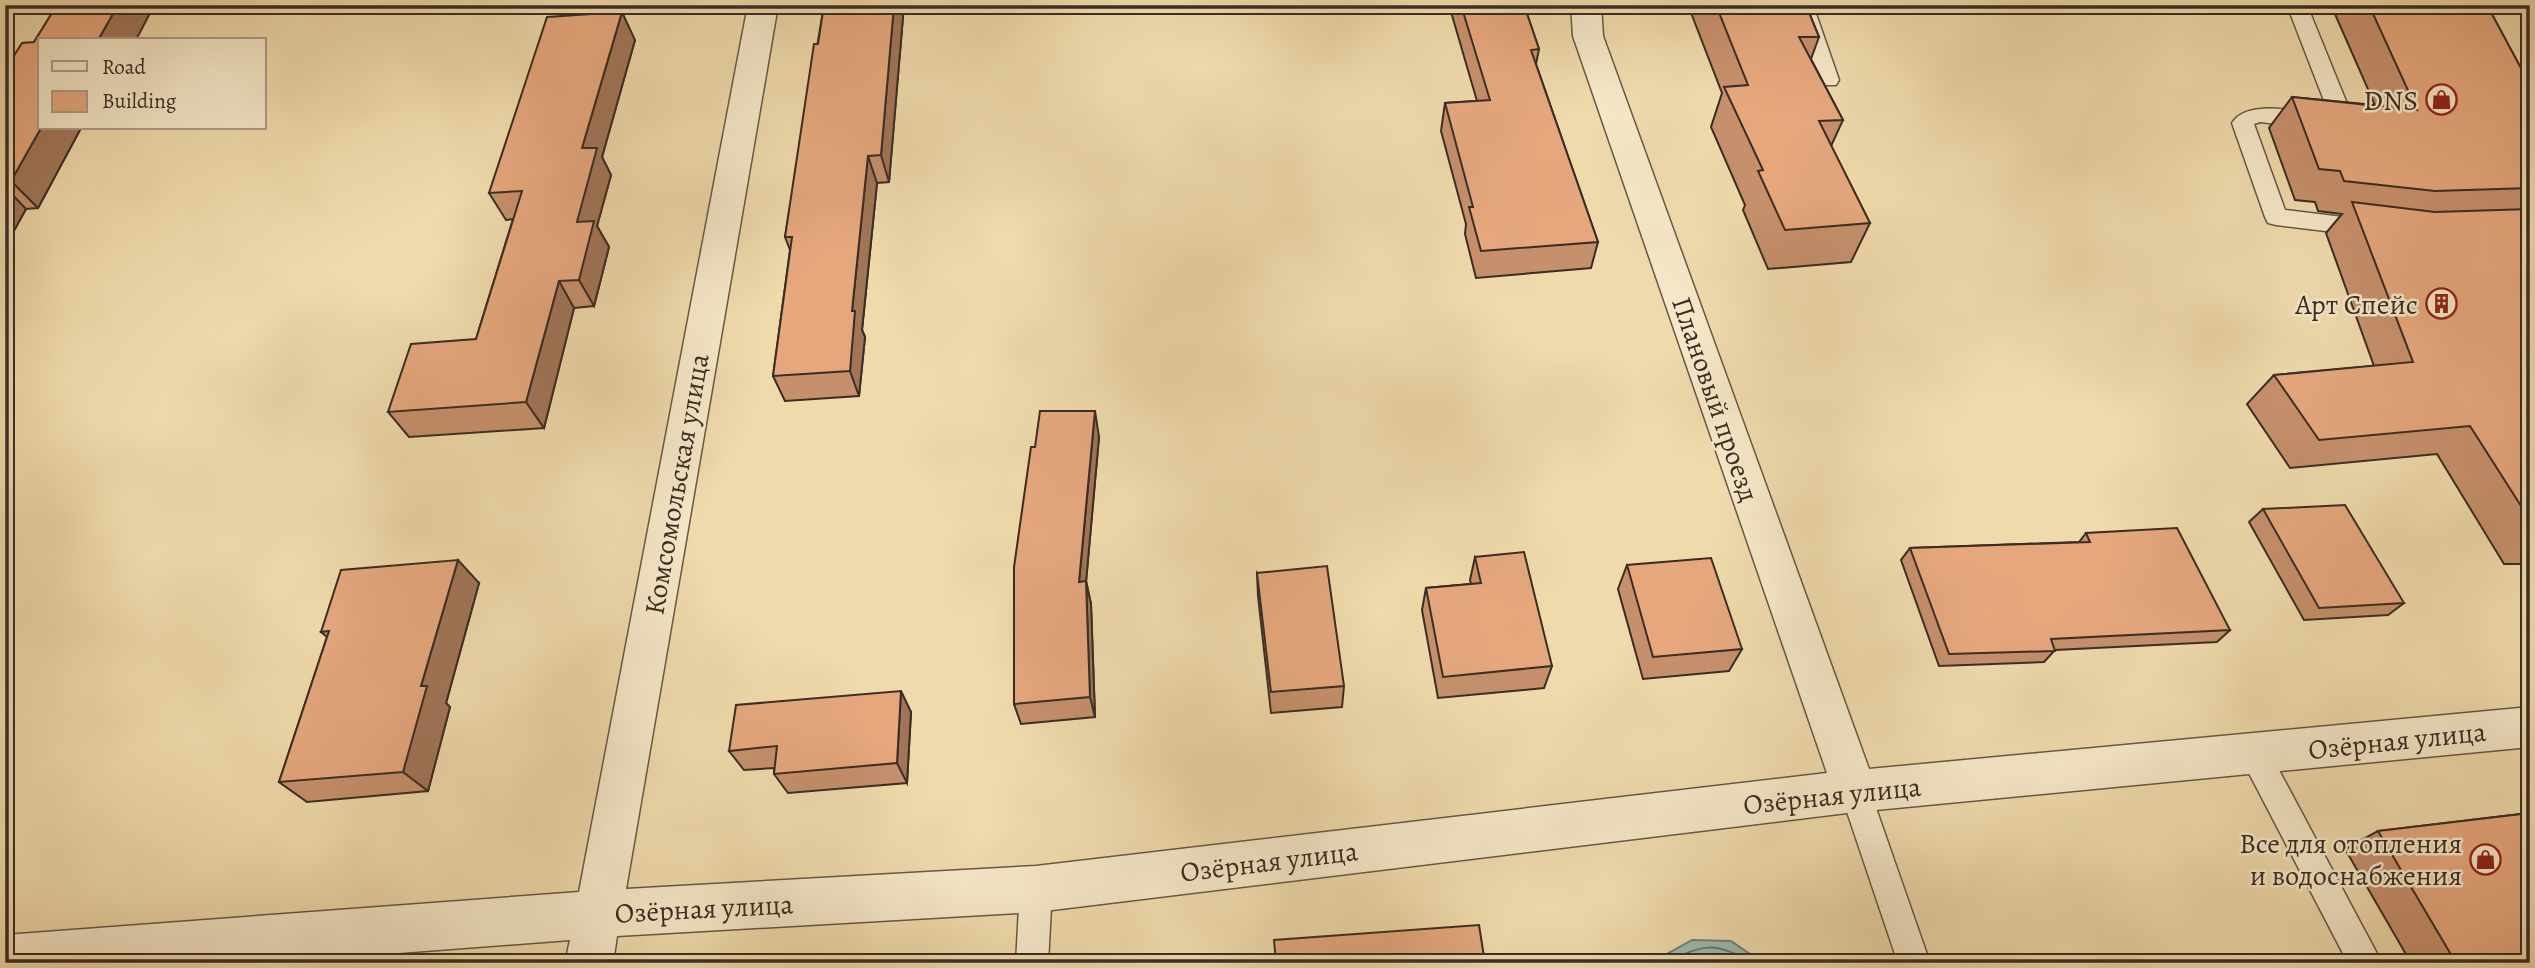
<svg xmlns="http://www.w3.org/2000/svg" width="2535" height="968" font-family="Alegreya,serif">
	<style>
		.water { fill: #9abaaf; stroke: #738278; stroke-width: 2 }
		.lines { fill: none; stroke-linecap: round; stroke-linejoin: round }
		.shore { stroke: #6a746a; stroke-width: 2 }
		.service-casing { stroke: #665846; stroke-width: 3 }
		.minor-casing { stroke: #665846; stroke-width: 3 }
		.service { fill: #f5e7c8; fill-rule: evenodd }
		.minor { fill: #f5e7c8; fill-rule: evenodd }
		.wall { fill: #c6906c; stroke: #392d25; stroke-width: 2 }
		.shaded-wall { fill: #a17558; stroke: #392d25; stroke-width: 2 }
		.building { fill: #e6a77d; stroke: #392d25; stroke-width: 2 }
		.labels { text-anchor: middle; stroke-width: 5; stroke-linejoin: round; paint-order: stroke }
		.poi-label { font-size: 28px; fill: #392d25; stroke: #f5e7c8; text-anchor: end }
		.street-label { font-size: 28px; fill: #392d25; stroke: #f5e7c8 }
	</style>
	<rect width="100%" height="100%" fill="#efdaab"/>
	<filter id="stains"><feTurbulence type="fractalNoise" baseFrequency=".00286" numOctaves="4"/><feColorMatrix values="0 0 0 0 .2 0 0 0 0 .09 0 0 0 0 .02 0 0 0 .5 -.17"/></filter>
	<radialGradient id="worn" r=".72"><stop offset=".6" stop-color="#630" stop-opacity="0"/><stop offset="1" stop-color="#630" stop-opacity=".3"/></radialGradient>
	<path class="water" d="M1692,940L1731,941L1763,963H1657L1658,959Z"/>
	<g class="lines">
		<path class="shore" d="M1666,963C1701,944 1717,941 1751,963"/>
		<defs>
			<g id="service">
				<path d="M1793,5H1813L1839,80L1836,85H1822L1819,80Z"/>
				<path d="M2287,5H2307L2352,116L2348,126L2331,130L2260,122L2254,124L2285,210L2367,220L2375,222L2378,228L2375,234L2367,236L2276,225L2268,223L2265,217L2232,123C2248,97 2304,113 2330,116Z"/>
				<path d="M2254,740L2265,744L2382,963H2348L2239,754L2243,744Z"/>
				<path d="M1855,777L1866,781L1870,791L1930,963H1898L1840,791L1844,781Z"/>
				<path d="M1036,873L1047,878L1052,889L1048,963H1016L1020,889L1025,878Z"/>
			</g>
			<path id="minor" d="M748,5H778L626,889L1036,866L1827,773L1573,36L1571,5H1601L1603,36L1869,769L2530,707V747L1855,812L1036,912L617,936L613,963H565L570,940L267,963H5V935L579,892Z"/>
		</defs>
		<use href="#service" class="service-casing"/>
		<use href="#minor" class="minor-casing"/>
		<use href="#service" class="service"/>
		<use href="#minor" class="minor"/>
	</g>
	<g class="wall">
		<path d="M57,5H250V6L150,13L40,40V128H81L38,208L26,209L5,247V70L34,42Z"/>
		<path d="M824,5H904L889,182L877,183L862,330L865,337L859,396L785,401L773,376L790,250L785,237Z"/>
		<path d="M1449,5H1524L1539,49L1536,64L1598,242L1591,268L1476,278L1465,234L1466,224L1441,131L1445,103L1477,101Z"/>
		<path d="M1688,5H1806L1819,37L1811,59L1843,120L1831,146L1870,223L1851,262L1768,269L1743,210L1745,205L1711,127L1722,93Z"/>
		<path d="M2331,5H2487L2530,85V564H2504L2437,454L2290,468L2247,404L2274,375L2374,366L2326,233L2342,214L2318,211L2315,202L2295,200L2269,128L2292,97L2375,105Z"/>
		<path d="M635,40L602,157L611,175L597,226L609,247L594,306L574,308L544,428L409,437L388,412L476,339L513,219L506,220L489,193Z"/>
		<path d="M1099,437L1086,581L1091,604L1095,717L1021,724L1014,704L1035,447Z"/>
		<path d="M2263,509L2404,603L2388,615L2304,620L2249,522Z"/>
		<path d="M2086,533L2230,630L2217,642L2055,650L2044,662L1939,666L1901,560L1910,548L2079,542Z"/>
		<path d="M1475,557L1552,666L1544,688L1438,698L1422,610L1426,588L1471,584L1470,580Z"/>
		<path d="M1627,565L1742,649L1729,671L1643,679L1618,589Z"/>
		<path d="M1257,573L1344,686L1342,707L1271,713L1258,596Z"/>
		<path d="M479,583L446,703L450,707L428,791L307,802L279,782L327,637L321,632Z"/>
		<path d="M911,712L907,783L788,793L774,774V768L744,770L729,751Z"/>
		<path d="M2530,813V963H2411L2345,849L2378,831Z"/>
	</g>
	<g class="shaded-wall">
		<path d="M118,5H144L150,13L136,40H98Z"/>
		<path d="M894,5H904L889,182L881,155Z"/>
		<path d="M622,12L635,40L602,157L611,175L597,226L609,247L594,306L579,280L577,222L582,148Z"/>
		<path d="M41,128H81L38,208L11,181Z"/>
		<path d="M868,156L877,183L862,330L865,337L859,396L850,371L852,311Z"/>
		<path d="M5,187L26,209L5,247Z"/>
		<path d="M559,281L574,308L544,428L526,402Z"/>
		<path d="M1095,411L1099,437L1084,605L1079,582Z"/>
		<path d="M458,560L479,583L446,703L450,707L428,791L403,772L421,686Z"/>
		<path d="M1086,581L1091,604L1095,717L1090,697Z"/>
		<path d="M901,691L911,712L907,783L897,763Z"/>
	</g>
	<g class="building">
		<path d="M57,5H118L98,40H40V128H41L11,181H5V70L22,43L34,42Z"/>
		<path d="M824,5H894L881,155L868,156L852,311H855L850,371L773,376L792,237H785L814,44H818Z"/>
		<path d="M1461,5H1524L1539,49L1531,50L1598,242L1481,251L1469,207H1473L1445,103L1490,100Z"/>
		<path d="M1716,5H1806L1819,37H1799L1843,120L1819,121L1870,223L1785,230L1758,171L1763,170L1724,87L1748,85Z"/>
		<path d="M2369,5H2487L2530,85V188L2435,191L2344,181L2340,171L2319,169L2292,97L2417,110Z"/>
		<path d="M622,12L582,148H597L577,222L594,221L579,280L559,281L526,402L388,412L411,344L476,339L522,191L489,193L547,17Z"/>
		<path d="M2352,202L2435,212L2530,209V520L2470,426L2319,440L2274,375L2413,362Z"/>
		<path d="M1040,411H1095L1079,582L1086,581L1090,697L1014,704V567L1031,447H1035Z"/>
		<path d="M2345,505L2404,603L2319,608L2263,509Z"/>
		<path d="M2177,528L2230,630L2051,639L2055,651L1949,654L1910,548L2090,542L2086,533Z"/>
		<path d="M1524,552L1552,666L1443,677L1426,588L1481,583L1475,557Z"/>
		<path d="M1711,558L1742,649L1653,657L1627,565Z"/>
		<path d="M458,560L421,686H427L403,772L279,782L329,631L321,632L341,570Z"/>
		<path d="M1327,566L1344,686L1271,692L1257,573Z"/>
		<path d="M901,691L897,763L774,774L777,746L729,751L736,705Z"/>
		<path d="M2530,813V960L2508,963H2456L2378,831Z"/>
		<path d="M1479,925L1485,963H1276L1274,940Z"/>
	</g>
	<defs>
		<symbol id="shop-ring" viewBox="-11 -11 22 22"><circle r="9.5" fill="#f5e7c8" stroke="#8f2418" stroke-width="1.5"/><path d="M-5-2.5h2.3a2.7 3.5 0 0 1 5.4 0H5L5.5 6h-11ZM-1.5-2.5h3a1.5 2.3 0 0 0-3 0Z" fill="#8f2418"/></symbol>
		<symbol id="building-ring" viewBox="-11 -11 22 22"><circle r="9.5" fill="#f5e7c8" stroke="#8f2418" stroke-width="1.5"/><path d="M-4-6H4V6H1V3H-1V6H-4ZM-2.5-4.3h1.7v1.8h-1.7ZM.8-4.3h1.7v1.8H.8ZM-2.5-1h1.7V.8h-1.7ZM.8-1h1.7V.8H.8Z" fill="#8f2418"/></symbol>
	</defs>
	<g fill-rule="evenodd">
		<use href="#shop-ring" x="2424" y="82" width="35" height="35"/>
		<use href="#building-ring" x="2424" y="286" width="35" height="35"/>
		<use href="#shop-ring" x="2468" y="842" width="35" height="35"/>
	</g>
	<g class="labels">
		<g class="poi-label">
			<text x="2418" y="110">DNS</text>
			<text x="2418" y="314">Арт Спейс</text>
			<text x="2462" y="853">Все для отопления<tspan x="2462" dy="32">и водоснабжения</tspan></text>
		</g>
		<g class="street-label">
			<text transform="translate(1716 399) rotate(71)" y="10">Плановый проезд</text>
			<text transform="translate(676 484) rotate(-80)" y="10">Комсомольская улица</text>
			<text transform="translate(2397 740) rotate(-6)" y="10">Озёрная улица</text>
			<text transform="translate(1832 795) rotate(-6)" y="10">Озёрная улица</text>
			<text transform="translate(1269 861) rotate(-7)" y="10">Озёрная улица</text>
			<text transform="translate(704 908) rotate(-3)" y="10">Озёрная улица</text>
		</g>
	</g>
	<rect width="2535" height="968" fill="none" stroke="#efdaab" stroke-width="28"/>
	<rect x="7" y="7" width="2521" height="954" fill="none" stroke="#392d25" stroke-width="3.5"/>
	<rect x="14" y="14" width="2507" height="940" fill="none" stroke="#392d25" stroke-width="2"/>
	<rect x="38" y="38" width="228" height="91" fill="#f5e7c8" stroke="#aa9d87" stroke-width="2"/>
	<rect x="52" y="61" width="35" height="10" fill="#f5e7c8" stroke="#aa9d87" stroke-width="2"/>
	<text x="102" y="74" font-size="21" fill="#392d25">Road</text>
	<rect x="52" y="91" width="35" height="21" fill="#e6a77d" stroke="#aa9d87" stroke-width="2"/>
	<text x="102" y="108" font-size="21" fill="#392d25">Building</text>
	<rect width="100%" height="100%" filter="url(#stains)"/>
	<rect width="100%" height="100%" fill="url(#worn)"/>
</svg>
